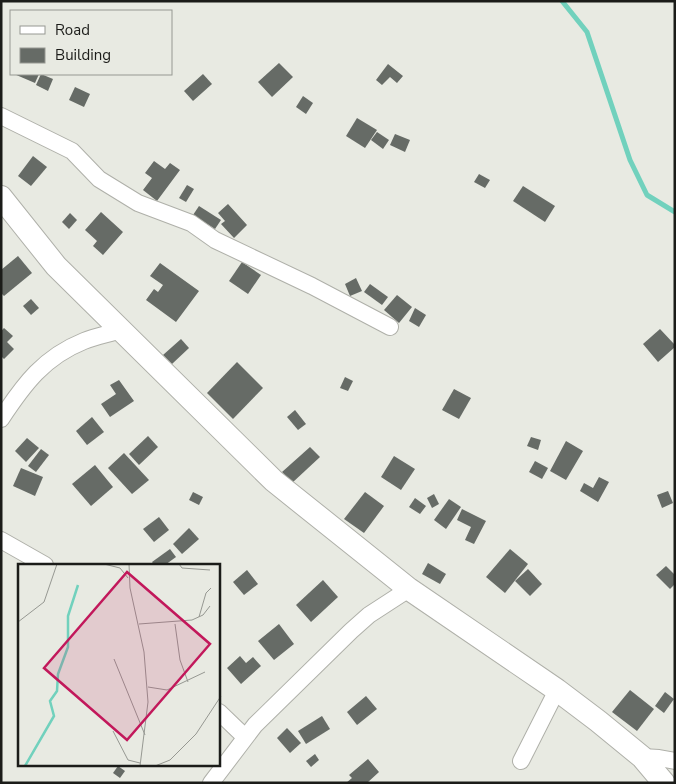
<svg xmlns="http://www.w3.org/2000/svg" width="676" height="784" font-family="'Nunito Sans',sans-serif">
	<style>
		.lines { fill: none; stroke-linecap: round; stroke-linejoin: round }
		.stream { stroke: #71d1bd; stroke-width: 5 }
		.building { fill: #666b66 }
		.street-casing { stroke: #afb0a9; stroke-width: 18 }
		.secondary-casing { stroke: #afb0a9; stroke-width: 24 }
		.street { stroke: #fff; stroke-width: 16 }
		.secondary { stroke: #fff; stroke-width: 22 }
		.inset-river { fill: none; stroke: #71d1bd; stroke-width: 2.5 }
		.inset-road { fill: none; stroke: #969892; stroke-width: 1 }
		.view { fill: #c2185b; fill-opacity: 0.15; stroke: #c2185b; stroke-width: 2.5 }
		.inset-edge { fill: none; stroke: #1b1c19; stroke-width: 2.5 }
	</style>
	<rect width="100%" height="100%" fill="#e8eae2"/>
	<g class="lines">
		<path class="stream" d="M562,1L587,32L630,160L647,195L675,212"/>
	</g>
	<g class="building">
		<path d="M279,63L293,77L272,97L258,82Z"/>
		<path d="M388,64L403,76L397,83L390,77L382,85L376,80Z"/>
		<path d="M14,74H39L35,83Z"/>
		<path d="M41,74L53,79L48,91L36,85Z"/>
		<path d="M203,74L212,84L193,101L184,91Z"/>
		<path d="M75,87L90,94L84,107L69,100Z"/>
		<path d="M303,96L313,103L306,114L296,107Z"/>
		<path d="M357,118L377,130L365,148L346,136Z"/>
		<path d="M377,132L389,140L383,149L371,140Z"/>
		<path d="M395,134L410,140L405,152L390,145Z"/>
		<path d="M33,156L47,167L31,186L18,176Z"/>
		<path d="M154,161L165,169L170,163L180,170L157,201L143,190L152,178L145,173Z"/>
		<path d="M479,174L490,180L485,188L474,182Z"/>
		<path d="M187,185L194,189L186,202L179,198Z"/>
		<path d="M523,186L555,206L545,222L513,201Z"/>
		<path d="M228,204L247,225L234,238L221,224L225,221L218,213Z"/>
		<path d="M199,206L221,220L215,229L193,215Z"/>
		<path d="M101,212L123,232L103,255L93,246L97,241L85,230Z"/>
		<path d="M70,213L77,220L69,229L62,222Z"/>
		<path d="M18,256L32,273L4,296L1,293V270Z"/>
		<path d="M242,262L261,275L248,294L229,281Z"/>
		<path d="M160,263L199,291L176,322L146,300L154,289L158,292L163,285L150,276Z"/>
		<path d="M356,278L362,291L350,296L345,284Z"/>
		<path d="M370,284L388,297L382,305L364,292Z"/>
		<path d="M397,295L412,307L399,323L384,310Z"/>
		<path d="M31,299L39,308L31,315L23,306Z"/>
		<path d="M415,308L426,315L419,327L409,321Z"/>
		<path d="M4,328L13,336L7,342L14,349L4,359L1,356V331Z"/>
		<path d="M660,329L675,345V347L658,362L643,344Z"/>
		<path d="M181,339L189,348L172,364L163,355Z"/>
		<path d="M237,362L263,388L233,419L207,393Z"/>
		<path d="M345,377L353,381L348,391L340,388Z"/>
		<path d="M119,380L134,401L110,417L101,404L116,394L110,385Z"/>
		<path d="M454,389L471,398L459,419L442,410Z"/>
		<path d="M295,410L306,424L298,430L287,417Z"/>
		<path d="M92,417L104,432L87,445L76,431Z"/>
		<path d="M148,436L158,447L139,465L129,454Z"/>
		<path d="M531,437L541,440L538,450L527,446Z"/>
		<path d="M27,438L39,448L26,462L15,451Z"/>
		<path d="M566,441L583,451L566,480L550,471Z"/>
		<path d="M310,447L320,457L292,483L282,472Z"/>
		<path d="M41,449L49,455L36,472L28,466Z"/>
		<path d="M124,453L149,480L132,494L108,468Z"/>
		<path d="M394,456L415,469L401,490L381,477Z"/>
		<path d="M535,461L548,468L542,479L529,472Z"/>
		<path d="M95,465L113,487L91,506L72,484Z"/>
		<path d="M21,468L43,477L35,496L13,486Z"/>
		<path d="M599,477L609,482L598,502L580,491L584,483L593,488Z"/>
		<path d="M668,491L673,503L662,508L657,495Z"/>
		<path d="M193,492L203,497L199,505L189,500Z"/>
		<path d="M365,492L384,506L364,533L344,519Z"/>
		<path d="M434,494L439,504L432,508L427,498Z"/>
		<path d="M415,498L426,506L420,514L409,507Z"/>
		<path d="M449,499L461,507L446,529L434,520Z"/>
		<path d="M462,509L486,521L474,544L465,540L471,527L457,520Z"/>
		<path d="M159,517L169,530L154,542L143,529Z"/>
		<path d="M189,528L199,539L182,554L173,544Z"/>
		<path d="M170,549L176,557L165,565H154L152,562Z"/>
		<path d="M510,549L528,564L505,593L486,577Z"/>
		<path d="M428,563L446,574L440,584L422,574Z"/>
		<path d="M666,566L675,575V584L670,589L656,575Z"/>
		<path d="M528,569L542,584L530,596L515,581Z"/>
		<path d="M247,570L258,584L244,595L233,582Z"/>
		<path d="M323,580L338,597L311,622L296,605Z"/>
		<path d="M279,624L294,644L274,660L258,641Z"/>
		<path d="M240,656L246,663L253,657L261,666L241,684L227,668Z"/>
		<path d="M630,690L654,709L637,731L612,712Z"/>
		<path d="M665,692L674,699L664,713L655,706Z"/>
		<path d="M366,696L377,709L357,725L347,712Z"/>
		<path d="M322,716L330,729L306,744L298,731Z"/>
		<path d="M287,728L301,743L290,753L277,738Z"/>
		<path d="M315,754L319,760L311,767L306,761Z"/>
		<path d="M368,759L379,772L367,783H346L352,778L349,775Z"/>
		<path d="M118,766L125,771L120,778L113,773Z"/>
	</g>
	<g class="lines">
		<defs>
			<g id="street">
				<path d="M1,116L72,151L99,179L138,203L191,223L215,240L312,286L390,327"/>
				<path d="M1,419C24,384 44,357 84,341C96,336 109,334 121,330"/>
				<path d="M1,540L45,565"/>
				<path d="M219,712L245,737"/>
				<path d="M642,757L659,758L675,761"/>
				<path d="M521,761L557,690"/>
				<path d="M211,783L255,725L351,631L369,615L409,589"/>
			</g>
			<path id="secondary" d="M1,197L56,266L274,481L409,589L557,690L598,721L642,757L664,783"/>
		</defs>
		<use href="#street" class="street-casing"/>
		<use href="#secondary" class="secondary-casing"/>
		<use href="#street" class="street"/>
		<use href="#secondary" class="secondary"/>
	</g>
	<g transform="translate(18 564)">
		<rect width="202" height="202" fill="#e8eae2"/>
		<path class="inset-river" d="M7,202L36,152L32,137L39,127L40,110L50,83V52L60,21"/>
		<path class="inset-road" d="M86,0L102,4L110,14M111,0L112,24L126,88L130,138L122,202M161,0L164,4L192,6M181,53L188,29L193,24M0,58L26,38L39,0M121,60L174,56L185,51L192,42M157,60L162,96L170,118M96,95L127,171M130,123L149,126L187,108M95,167L110,196L122,199M137,202L152,196L178,170L203,132"/>
		<path class="view" d="M109,8L192,80L109,176L26,104Z"/>
		<rect width="202" height="202" class="inset-edge"/>
	</g>
	<rect width="676" height="784" fill="none" stroke="#1b1c19" stroke-width="5"/>
	<rect x="10" y="10" width="162" height="65" fill="#e8eae2" stroke="#969892"/>
	<rect x="20" y="26" width="25" height="8" fill="#ffffff" stroke="#969892"/>
	<text x="55" y="35" font-size="15" fill="#1b1c19">Road</text>
	<rect x="20" y="48" width="25" height="15" fill="#666b66" stroke="#969892"/>
	<text x="55" y="60" font-size="15" fill="#1b1c19">Building</text>
</svg>
